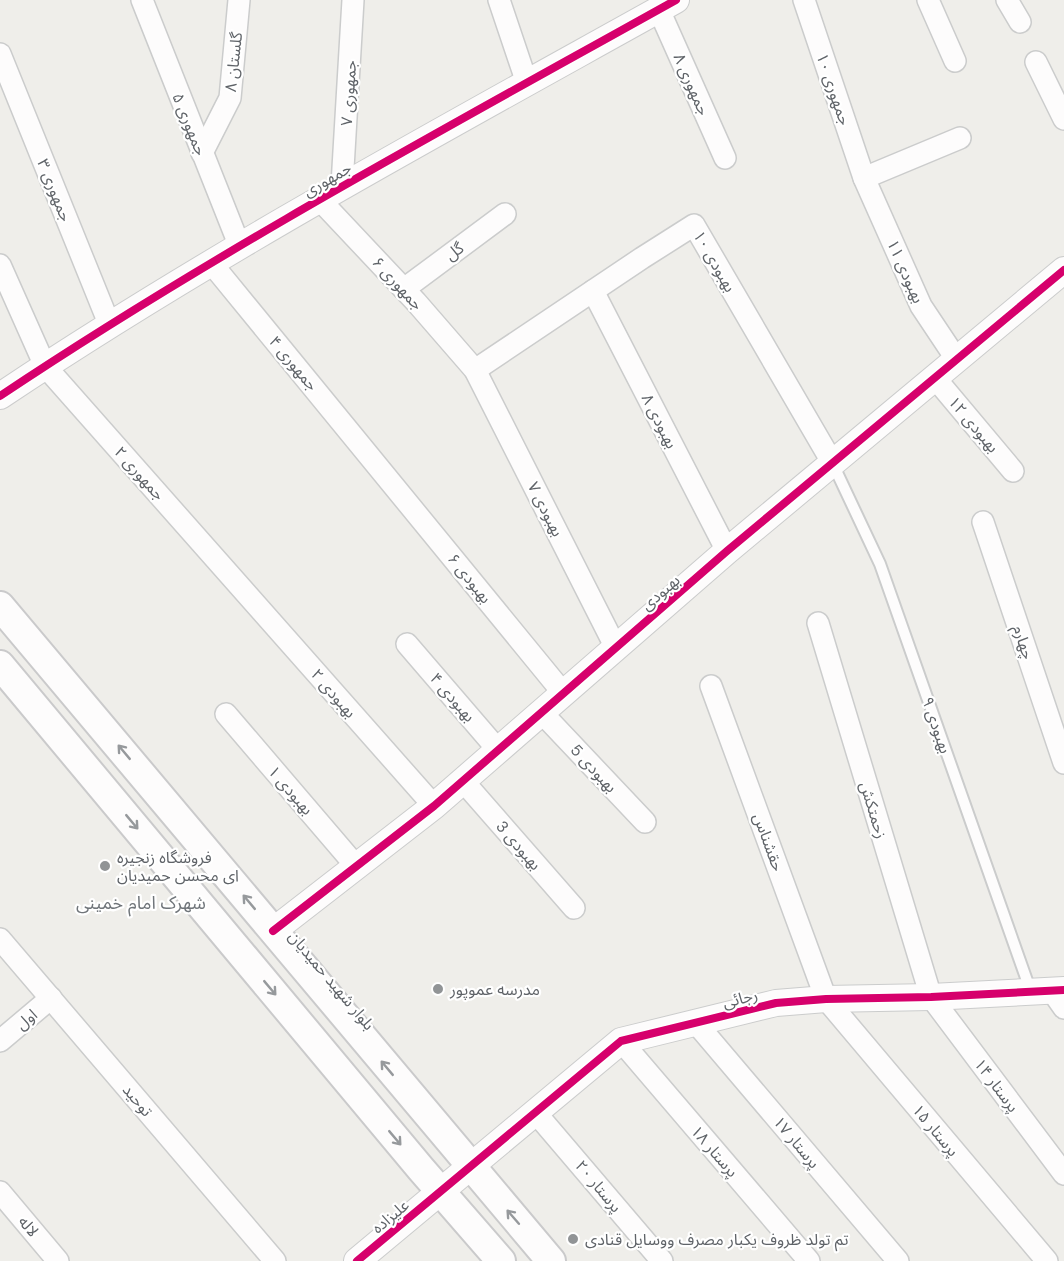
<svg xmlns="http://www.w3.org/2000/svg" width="1064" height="1261" font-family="'DM Sans','Noto Sans Arabic',sans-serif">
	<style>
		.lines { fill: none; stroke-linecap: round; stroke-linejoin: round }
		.service-casing { stroke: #cbcccc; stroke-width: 14 }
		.minor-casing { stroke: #cbcccc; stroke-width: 24 }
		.tertiary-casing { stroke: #cbcccc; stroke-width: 28 }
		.secondary-casing { stroke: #cacacb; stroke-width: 32 }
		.service { stroke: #fdfcfc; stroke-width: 10 }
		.minor { stroke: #fdfcfc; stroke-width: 21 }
		.tertiary { stroke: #fdfcfc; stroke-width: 26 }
		.secondary { stroke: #fdfcfc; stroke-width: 28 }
		.cycleway-casing { stroke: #fff; stroke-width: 11 }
		.cycleway { stroke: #d6006c; stroke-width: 8 }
		.oneway { stroke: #96999c }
		.poi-dot { fill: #919496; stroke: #fff; stroke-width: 2 }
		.labels { text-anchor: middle; stroke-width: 4.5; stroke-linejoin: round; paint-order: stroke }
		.street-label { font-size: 16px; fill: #5f6368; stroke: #fff }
		.poi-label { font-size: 16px; fill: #5f6368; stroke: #fff; text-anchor: start }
		.neighbourhood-label { font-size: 18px; fill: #70757a; stroke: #fff }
	</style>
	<rect width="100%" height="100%" fill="#efeeea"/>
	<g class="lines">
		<defs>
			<path id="service" d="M832,462L880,564L1031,992"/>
			<g id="minor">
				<path d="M142,0L240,247"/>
				<path d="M499,0L527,83"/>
				<path d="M804,0L864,178L921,306L957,360"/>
				<path d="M928,0L955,61"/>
				<path d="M1007,0L1020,22"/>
				<path d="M659,10L725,158"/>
				<path d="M0,54L110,326"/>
				<path d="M1036,62L1064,119"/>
				<path d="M202,153L230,98L239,0"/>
				<path d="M864,178L960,138"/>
				<path d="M342,185L353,0"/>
				<path d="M319,199L416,302L475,370L616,648"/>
				<path d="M212,264L564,694"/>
				<path d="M0,265L45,366L434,806"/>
				<path d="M404,289L505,214"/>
				<path d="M593,291L727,551"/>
				<path d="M475,370L642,258L694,225L832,462"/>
				<path d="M935,378L1013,471"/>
				<path d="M983,522L1064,763"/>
				<path d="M818,623L931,997L1064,1174"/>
				<path d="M407,644L499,751"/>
				<path d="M711,686L826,999L1047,1261"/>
				<path d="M542,713L645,822"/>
				<path d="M226,714L356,866"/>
				<path d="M463,781L574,908"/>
				<path d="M0,939L275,1261"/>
				<path d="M1052,991L1064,1008"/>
				<path d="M696,1023L898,1261"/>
				<path d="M0,1041L51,998"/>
				<path d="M621,1041L809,1261"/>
				<path d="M535,1112L662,1261"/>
				<path d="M0,1192L58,1261"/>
			</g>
			<g id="tertiary">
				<path d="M0,396C217,251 448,127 676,0"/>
				<path d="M273,931L434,806L727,551L1064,270"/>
				<path d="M357,1261L621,1041L776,1003L826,999L931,997L1064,990"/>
			</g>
			<g id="secondary">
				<path d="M0,606L551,1261"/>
				<path d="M0,665L421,1169L501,1261"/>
			</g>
		</defs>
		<use href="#service" class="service-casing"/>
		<use href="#minor" class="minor-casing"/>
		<use href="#tertiary" class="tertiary-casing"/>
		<use href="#secondary" class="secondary-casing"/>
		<use href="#service" class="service"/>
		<use href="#minor" class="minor"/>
		<use href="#tertiary" class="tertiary"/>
		<use href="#secondary" class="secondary"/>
		<defs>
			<g id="cycleway">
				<path d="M0,396C217,251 448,127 676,0"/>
				<path d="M273,931L434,806L727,551L1064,270"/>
				<path d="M357,1261L621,1041L776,1003L826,999L931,997L1064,990"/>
			</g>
		</defs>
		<use href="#cycleway" class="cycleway-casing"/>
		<use href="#cycleway" class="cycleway"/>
	</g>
	<defs><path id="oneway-shaft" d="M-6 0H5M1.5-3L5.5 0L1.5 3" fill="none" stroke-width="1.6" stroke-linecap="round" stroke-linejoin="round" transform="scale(1.5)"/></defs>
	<g class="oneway">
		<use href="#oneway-shaft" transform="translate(124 752) rotate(-130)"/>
		<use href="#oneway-shaft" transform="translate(132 822) rotate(50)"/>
		<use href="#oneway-shaft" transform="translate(249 902) rotate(-130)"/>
		<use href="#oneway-shaft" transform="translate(270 988) rotate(50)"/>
		<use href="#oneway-shaft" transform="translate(387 1068) rotate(-130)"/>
		<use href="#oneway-shaft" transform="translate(395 1138) rotate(50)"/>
		<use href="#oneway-shaft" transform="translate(513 1217) rotate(-131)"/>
	</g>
	<g class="poi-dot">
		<circle cx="105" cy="866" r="6"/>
		<circle cx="438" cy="989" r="6"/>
		<circle cx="573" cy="1239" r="6"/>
	</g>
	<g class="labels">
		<g class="street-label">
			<text transform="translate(233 62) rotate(-84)" y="6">گلستان ۸</text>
			<text transform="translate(692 84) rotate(66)" y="6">جمهوری ۸</text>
			<text transform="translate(834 89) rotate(71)" y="6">جمهوری ۱۰</text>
			<text transform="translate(348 93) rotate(-86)" y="6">جمهوری ۷</text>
			<text transform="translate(190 124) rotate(68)" y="6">جمهوری ۵</text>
			<text transform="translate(327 179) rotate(-30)" y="6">جمهوری</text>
			<text transform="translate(55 190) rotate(68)" y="6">جمهوری ۳</text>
			<text transform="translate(454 251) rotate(-37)" y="6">گل</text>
			<text transform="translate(715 261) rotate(60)" y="6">بهبودی ۱۰</text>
			<text transform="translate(906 271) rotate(66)" y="6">بهبودی ۱۱</text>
			<text transform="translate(398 283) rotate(47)" y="6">جمهوری ۶</text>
			<text transform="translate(294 363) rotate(50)" y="6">جمهوری ۴</text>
			<text transform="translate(660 421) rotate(63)" y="6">بهبودی ۸</text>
			<text transform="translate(974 424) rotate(50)" y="6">بهبودی ۱۲</text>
			<text transform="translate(140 473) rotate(48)" y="6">جمهوری ۲</text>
			<text transform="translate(546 509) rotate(63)" y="6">بهبودی ۷</text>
			<text transform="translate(470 578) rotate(51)" y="6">بهبودی ۶</text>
			<text transform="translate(660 592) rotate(-41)" y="6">بهبودی</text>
			<text transform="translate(1024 642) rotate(72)" y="6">چهارم</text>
			<text transform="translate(334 693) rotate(49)" y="6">بهبودی ۲</text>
			<text transform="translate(453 697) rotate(49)" y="6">بهبودی ۴</text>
			<text transform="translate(937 725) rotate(71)" y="6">بهبودی ۹</text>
			<text transform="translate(594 768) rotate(47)" y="6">بهبودی 5</text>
			<text transform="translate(291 790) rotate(49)" y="6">بهبودی ۱</text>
			<text transform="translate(874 810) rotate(73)" y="6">زحمتکش</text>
			<text transform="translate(769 842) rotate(70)" y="6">حقشناس</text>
			<text transform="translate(519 845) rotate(49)" y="6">بهبودی 3</text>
			<text transform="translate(332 980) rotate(50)" y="6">بلوار شهید حمیدیان</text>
			<text transform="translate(740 998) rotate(-14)" y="6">رجائی</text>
			<text transform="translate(26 1019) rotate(-40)" y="6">اول</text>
			<text transform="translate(997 1085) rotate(53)" y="6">پرستار ۱۴</text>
			<text transform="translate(138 1100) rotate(50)" y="6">توحید</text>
			<text transform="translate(936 1130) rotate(50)" y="6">پرستار ۱۵</text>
			<text transform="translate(797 1142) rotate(50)" y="6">پرستار ۱۷</text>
			<text transform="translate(715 1151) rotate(49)" y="6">پرستار ۱۸</text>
			<text transform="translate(599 1186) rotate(50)" y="6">پرستار ۲۰</text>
			<text transform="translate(390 1216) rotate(-40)" y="6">علیزاده</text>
			<text transform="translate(29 1226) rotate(50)" y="6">لاله</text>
		</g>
		<g class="poi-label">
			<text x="117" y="863">فروشگاه زنجیره<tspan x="117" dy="18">ای محسن حمیدیان</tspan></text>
			<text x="450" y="995">مدرسه عموپور</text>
			<text x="585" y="1245">تم تولد ظروف یکبار مصرف ووسایل قنادی</text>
		</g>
		<g class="neighbourhood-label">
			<text x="141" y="909">شهرک امام خمینی</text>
		</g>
	</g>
</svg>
